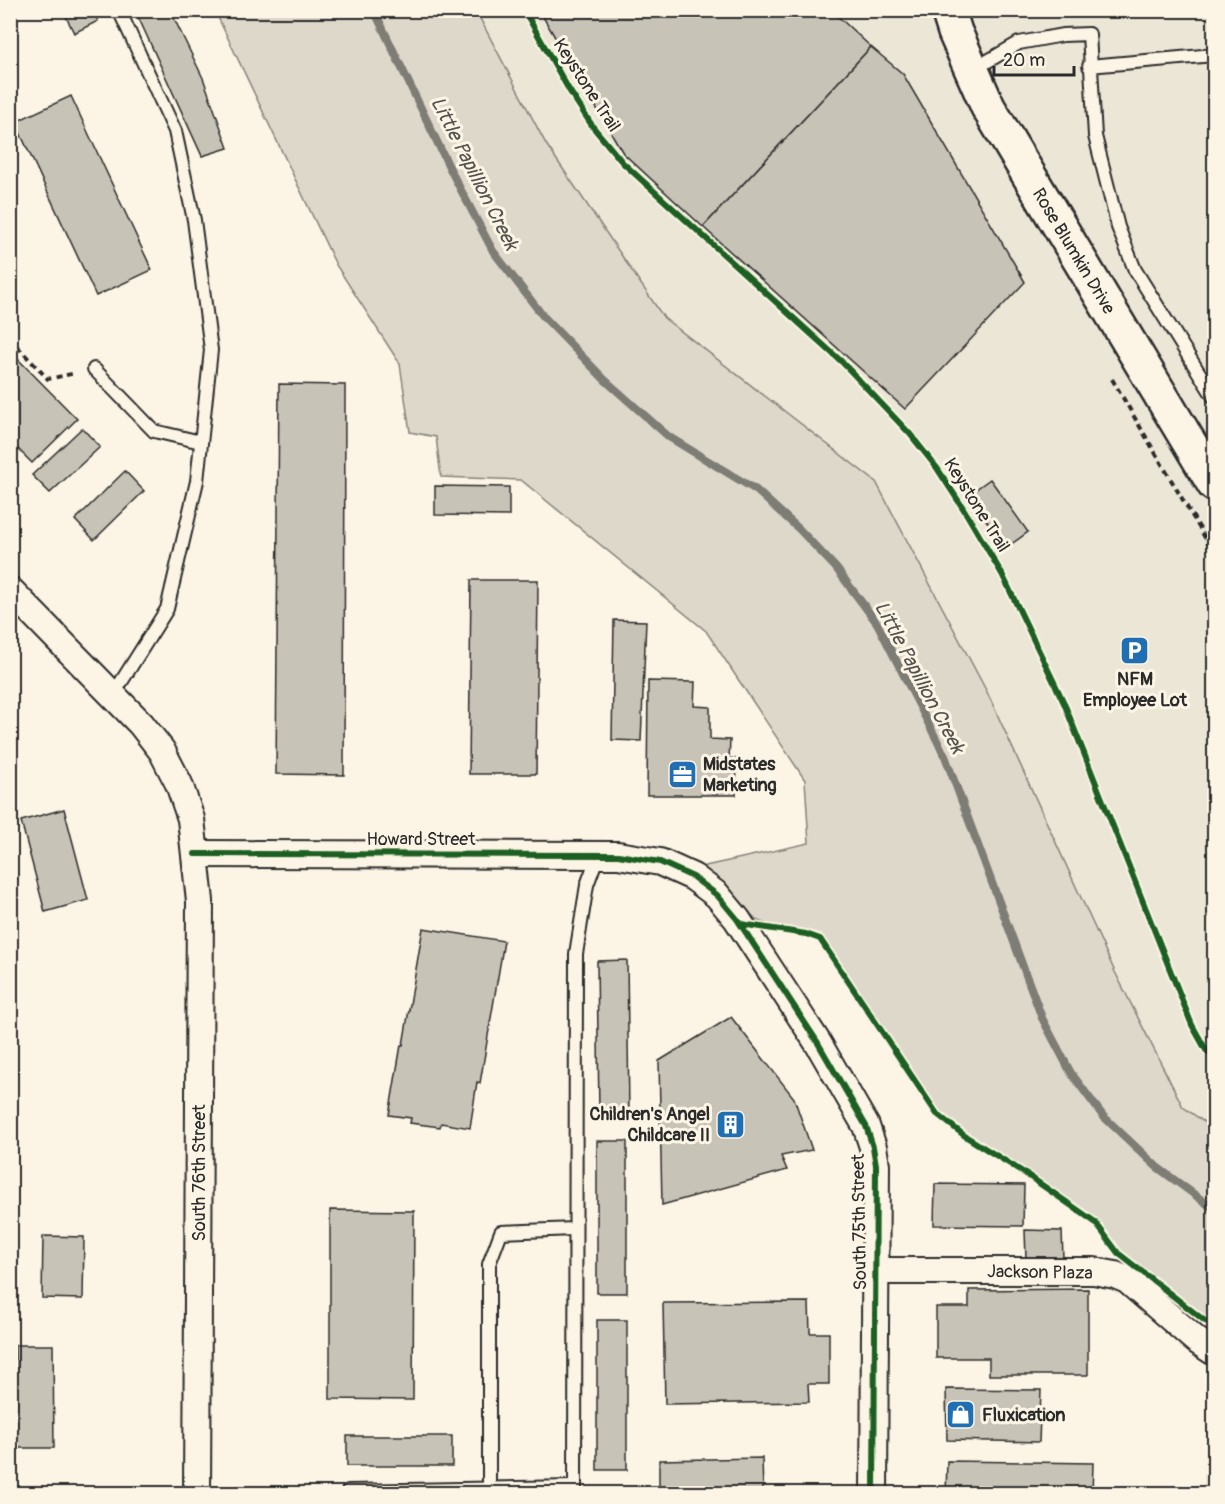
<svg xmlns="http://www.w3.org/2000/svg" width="1225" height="1504" font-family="Pangolin,sans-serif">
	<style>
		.built { fill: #ece6d7 }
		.green { fill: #ded8ca; stroke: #84827a; stroke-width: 1.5 }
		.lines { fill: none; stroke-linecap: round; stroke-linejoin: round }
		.stream { stroke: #7d7b74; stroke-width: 8 }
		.building { fill: #c8c3b7; stroke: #2b2b2b; stroke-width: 1.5 }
		.lane-casing { stroke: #2b2b2b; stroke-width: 16 }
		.street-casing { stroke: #2b2b2b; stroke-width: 30 }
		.secondary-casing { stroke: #2b2b2b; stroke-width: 38 }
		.path { stroke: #2b2b2b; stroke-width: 4; stroke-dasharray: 6 4.5; stroke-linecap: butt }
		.lane { stroke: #fcf5e5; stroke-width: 12 }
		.street { stroke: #fcf5e5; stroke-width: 26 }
		.secondary { stroke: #fcf5e5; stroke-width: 33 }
		.cycleway-casing { stroke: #fcf5e5; stroke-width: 10 }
		.cycleway { stroke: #1b5e20; stroke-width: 6 }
		.labels { text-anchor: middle; stroke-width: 6; stroke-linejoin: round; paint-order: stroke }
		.street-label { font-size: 18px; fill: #2b2b2b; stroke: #fcf5e5 }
		.poi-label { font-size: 18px; font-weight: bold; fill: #2b2b2b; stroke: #fcf5e5; text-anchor: start }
		.water-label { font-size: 20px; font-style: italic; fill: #545350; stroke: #fcf5e5 }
	</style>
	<rect width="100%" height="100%" fill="#fcf5e5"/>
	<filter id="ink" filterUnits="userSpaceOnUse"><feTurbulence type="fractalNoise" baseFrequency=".0167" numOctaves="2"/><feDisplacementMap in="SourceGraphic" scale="12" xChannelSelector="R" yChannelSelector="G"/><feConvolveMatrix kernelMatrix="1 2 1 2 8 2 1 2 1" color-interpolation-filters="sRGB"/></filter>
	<g filter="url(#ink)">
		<path class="built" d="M476,11H1214V1129L1183,1107L1115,972L987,692L876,483L664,318L546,144Z"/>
		<path class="green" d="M215,11H476L546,144L664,318L876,482L987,692L1115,972L1183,1107L1214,1129V1327L1118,1253L1095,1222L1026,1174L946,1121L870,1014L827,943L758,921L701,867L809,843L805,780L706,631L521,480L441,477L436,437L410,432L400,364L336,265Z"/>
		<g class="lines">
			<path class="stream" d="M374,10L452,173L493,251L543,316L605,380L669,437L756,490L799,529L836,568L877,623L945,756L1042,1018L1071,1073L1103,1116L1157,1167L1214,1209"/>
		</g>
		<g class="building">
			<path d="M63,10H92L98,21L74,33Z"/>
			<path d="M135,10H170L203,78L228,148L202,156Z"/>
			<path d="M539,10H831L871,47L703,227L623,153Z"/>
			<path d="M871,47L903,74L1025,282L905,409L703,227Z"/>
			<path d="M71,96L152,270L96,296L15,122Z"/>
			<path d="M10,351L77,419L32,463L10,441Z"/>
			<path d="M279,384L345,385L344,775L276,774Z"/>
			<path d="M82,428L100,447L50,493L32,475Z"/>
			<path d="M125,471L144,491L94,540L75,520Z"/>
			<path d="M990,479L1028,532L1006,548L968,495Z"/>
			<path d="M435,486L509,487V516L435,515Z"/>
			<path d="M471,580H538L536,774H469Z"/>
			<path d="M614,620L646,621L641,741L612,740Z"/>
			<path d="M648,681L695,682L694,706L710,707V739L730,740L729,758L737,759L736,795H647Z"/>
			<path d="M64,809L88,900L45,912L21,821Z"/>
			<path d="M423,928L504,941L480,1083L477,1082L470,1128L441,1123L440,1127L410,1123L411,1118L389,1115L401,1045H403Z"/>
			<path d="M627,960L629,1113H599L597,961Z"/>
			<path d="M731,1017L794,1098L812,1150L781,1156L787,1170L662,1205L659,1061Z"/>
			<path d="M10,1065L17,1072L10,1079Z"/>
			<rect x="597" y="1141" width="30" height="152"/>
			<path d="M935,1184L1024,1185L1023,1226L934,1225Z"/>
			<path d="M330,1210L414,1211L413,1400L330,1399Z"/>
			<path d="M1025,1230L1062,1231L1063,1259H1026Z"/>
			<path d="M43,1236L84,1237L83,1299L42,1298Z"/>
			<path d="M1088,1289V1375H989V1358H936V1307H969V1290Z"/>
			<path d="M809,1302L810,1333H829V1384H808L809,1402L665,1404L663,1303Z"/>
			<rect x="597" y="1320" width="30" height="150"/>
			<path d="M15,1345H53L54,1448H16Z"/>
			<path d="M946,1389L1041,1390L1039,1442L947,1440Z"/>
			<rect x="347" y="1436" width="105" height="30"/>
			<path d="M1207,1443H1214V1494H1206Z"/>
			<path d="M762,1458L763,1494H659V1460Z"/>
			<path d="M947,1461L1093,1463L1092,1494H946Z"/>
		</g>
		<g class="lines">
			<defs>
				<g id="lane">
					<path d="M1089,66L1214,55"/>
					<path d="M974,69L1019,43L1063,35L1089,34L1095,136L1118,227L1135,270L1214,397"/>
					<path d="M94,369L154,431L201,442"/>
					<path d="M113,695L167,609L197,481L211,350L194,220L175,131L119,10"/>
					<path d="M489,1489V1264L501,1232L574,1229"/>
					<path d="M348,1491L575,1487"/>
					<path d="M575,1494L576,954L587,885L598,855"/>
				</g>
				<g id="street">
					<path d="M10,590L141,724L162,751L179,784L191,819L200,901L197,1494"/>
					<path d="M195,854L618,855L660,862L693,877L717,895L737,919L818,1043L866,1126L873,1147L876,1165L874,1494"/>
					<path d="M875,1271H1094L1115,1275L1127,1280L1196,1340L1214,1352"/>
				</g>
				<path id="secondary" d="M948,10L955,32L988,107L1214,484"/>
			</defs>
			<use href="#lane" class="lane-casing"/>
			<use href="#street" class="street-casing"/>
			<use href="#secondary" class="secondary-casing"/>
			<g class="path">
				<path d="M10,339L48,379L76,373"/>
				<path d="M1112,379L1214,553"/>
			</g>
			<use href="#lane" class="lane"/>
			<use href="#street" class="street"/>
			<use href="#secondary" class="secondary"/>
			<defs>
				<g id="cycleway">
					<path d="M524,10L569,90L593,127L623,163L842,362L910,434L937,468L963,508L1002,574L1064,703L1192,1025L1206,1050L1214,1057"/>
					<path d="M195,854L618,855L660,862L693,877L717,895L737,919L818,1043L866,1126L873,1147L876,1165L874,1494"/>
					<path d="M741,924L806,934L820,939L937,1114L965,1136L1026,1174L1095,1222L1118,1253L1205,1321L1214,1323"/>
				</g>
			</defs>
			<use href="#cycleway" class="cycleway-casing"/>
			<use href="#cycleway" class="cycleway"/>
		</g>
	</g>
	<defs>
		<symbol id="parking-square" viewBox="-11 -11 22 22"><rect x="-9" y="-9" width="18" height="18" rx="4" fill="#1f6fb2" stroke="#fcf5e5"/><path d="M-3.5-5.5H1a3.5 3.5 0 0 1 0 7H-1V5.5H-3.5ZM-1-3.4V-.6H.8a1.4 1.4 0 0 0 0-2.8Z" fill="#fff"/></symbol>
		<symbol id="office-square" viewBox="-11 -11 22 22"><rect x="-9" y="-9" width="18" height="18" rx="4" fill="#1f6fb2" stroke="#fcf5e5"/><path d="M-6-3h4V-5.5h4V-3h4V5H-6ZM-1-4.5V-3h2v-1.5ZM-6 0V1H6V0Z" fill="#fff"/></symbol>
		<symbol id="building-square" viewBox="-11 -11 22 22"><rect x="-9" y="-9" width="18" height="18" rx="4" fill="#1f6fb2" stroke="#fcf5e5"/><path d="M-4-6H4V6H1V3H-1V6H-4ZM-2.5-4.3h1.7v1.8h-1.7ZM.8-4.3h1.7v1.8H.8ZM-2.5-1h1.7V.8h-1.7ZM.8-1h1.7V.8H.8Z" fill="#fff"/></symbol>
		<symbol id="shop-square" viewBox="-11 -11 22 22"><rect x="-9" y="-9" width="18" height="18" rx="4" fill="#1f6fb2" stroke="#fcf5e5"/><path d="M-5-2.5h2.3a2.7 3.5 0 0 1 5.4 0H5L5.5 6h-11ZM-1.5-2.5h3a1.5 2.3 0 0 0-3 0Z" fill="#fff"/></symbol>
	</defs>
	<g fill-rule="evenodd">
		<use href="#parking-square" x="1118" y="634" width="33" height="33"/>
		<use href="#office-square" x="666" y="758" width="33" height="33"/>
		<use href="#building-square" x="714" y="1108" width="33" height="33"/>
		<use href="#shop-square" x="944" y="1398" width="33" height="33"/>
	</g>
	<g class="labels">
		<g class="street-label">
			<text transform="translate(587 85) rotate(57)" y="6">Keystone Trail</text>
			<text transform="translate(1074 251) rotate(59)" y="6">Rose Blumkin Drive</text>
			<text transform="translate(977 505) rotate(58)" y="6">Keystone Trail</text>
			<text x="421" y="845">Howard Street</text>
			<text transform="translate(199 1173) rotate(-90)" y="6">South 76th Street</text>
			<text transform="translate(859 1222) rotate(-91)" y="6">South 75th Street</text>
			<text transform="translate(1040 1272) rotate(1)" y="6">Jackson Plaza</text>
		</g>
		<g class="poi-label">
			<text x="1135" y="685" text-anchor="middle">NFM<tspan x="1135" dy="21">Employee Lot</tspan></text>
			<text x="703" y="770">Midstates<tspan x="703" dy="21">Marketing</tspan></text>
			<text x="710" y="1120" text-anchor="end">Children's Angel<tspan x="710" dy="21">Childcare II</tspan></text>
			<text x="982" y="1421">Fluxication</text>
		</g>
		<g class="water-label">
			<text transform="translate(475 173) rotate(63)" y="7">Little Papillion Creek</text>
			<text transform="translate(920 677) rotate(62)" y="7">Little Papillion Creek</text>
		</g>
	</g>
	<rect width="1225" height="1504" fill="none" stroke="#fcf5e5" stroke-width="36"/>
	<rect x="18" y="18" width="1189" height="1468" fill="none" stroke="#2b2b2b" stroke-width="2" filter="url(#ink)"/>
	<path d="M994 66v9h80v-9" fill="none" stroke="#2b2b2b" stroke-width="3"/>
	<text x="1003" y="66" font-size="18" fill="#2b2b2b" stroke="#fcf5e5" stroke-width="4.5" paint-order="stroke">20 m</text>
</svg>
